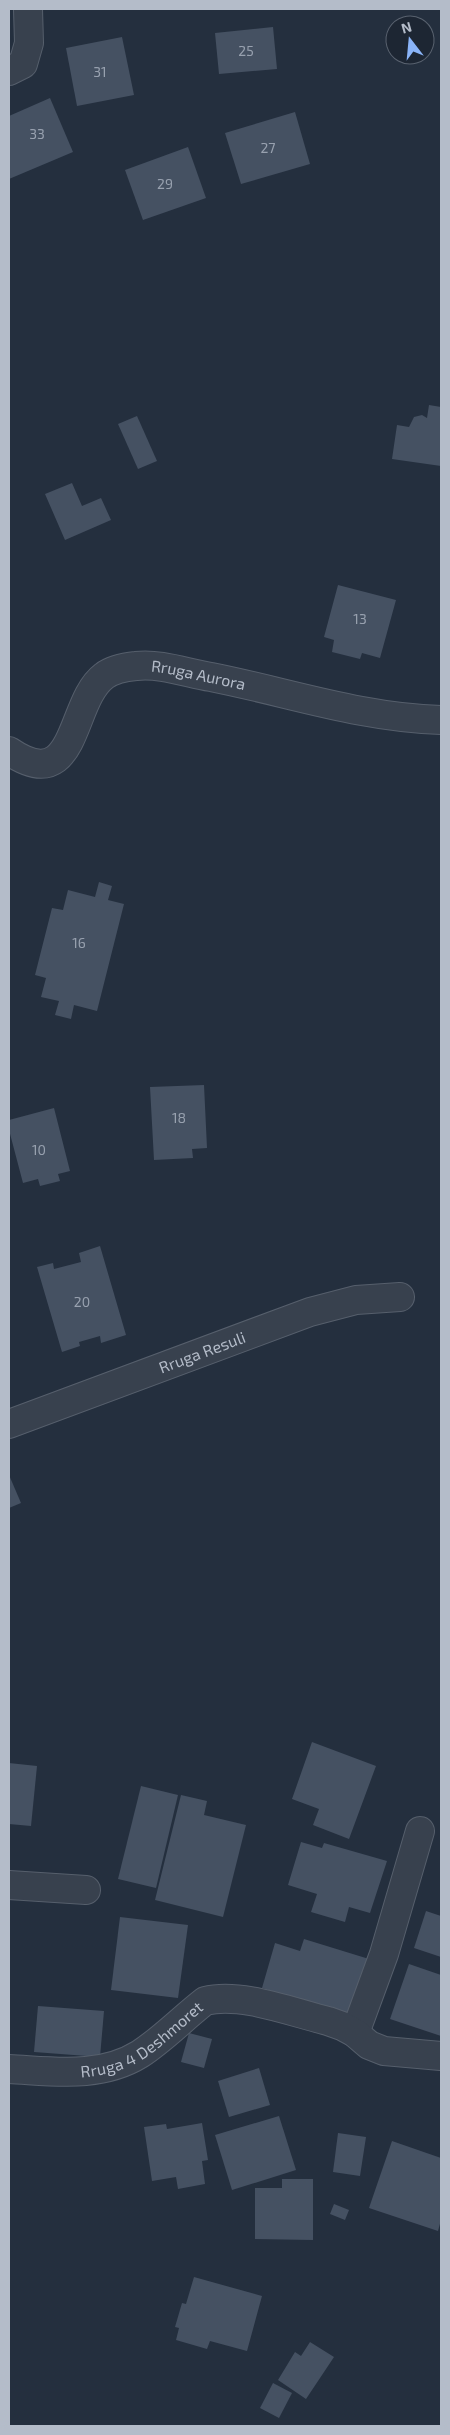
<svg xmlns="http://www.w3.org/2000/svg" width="450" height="2435" font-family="'Exo 2',sans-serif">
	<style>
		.building { fill: #455162 }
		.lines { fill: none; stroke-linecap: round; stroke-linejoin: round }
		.minor-casing { stroke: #565f6c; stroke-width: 30 }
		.minor { stroke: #38414e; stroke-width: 28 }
		.labels { text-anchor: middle; stroke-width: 5; stroke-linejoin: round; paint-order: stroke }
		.number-label { font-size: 14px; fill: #98a1af }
		.street-label { font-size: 16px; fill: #b4bcc9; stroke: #1d2633 }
	</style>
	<rect width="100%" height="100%" fill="#242f3e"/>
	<g class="building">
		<path d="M273,27L277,69L219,74L215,33Z"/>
		<path d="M122,37L134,95L77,106L66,48Z"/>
		<path d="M50,98L73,152L9,179V116Z"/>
		<path d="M295,112L310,164L241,184L225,133Z"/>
		<path d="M188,147L206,198L143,220L125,170Z"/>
		<path d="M429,405L441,407V466L392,459L397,425L409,427L414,417L422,415L427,418Z"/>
		<path d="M137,416L157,461L138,469L118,424Z"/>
		<path d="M72,483L82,506L101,498L111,520L65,540L45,494Z"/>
		<path d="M338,585L396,600L380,658L362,653L360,659L332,652L334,640L324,637Z"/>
		<path d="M99,882L112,886L108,900L124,904L97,1011L74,1005L71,1019L55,1015L59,1001L41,997L46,978L35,975L52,908L63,910L68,890L95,897Z"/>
		<path d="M204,1085L207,1148L192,1149L193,1158L154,1160L150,1087Z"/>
		<path d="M54,1108L70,1171L58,1174L60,1181L40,1186L38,1179L23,1183L9,1130V1120Z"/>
		<path d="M100,1246L126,1335L101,1343L100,1336L79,1342L80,1346L62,1352L37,1267L53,1263L54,1269L81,1262L79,1253Z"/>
		<path d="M9,1475L21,1503L9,1508Z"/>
		<path d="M312,1742L376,1766L349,1839L313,1825L319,1809L292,1799Z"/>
		<path d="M9,1763L37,1766L31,1826L9,1824Z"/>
		<path d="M141,1786L178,1795L156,1888L118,1879Z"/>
		<path d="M181,1795L207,1801L204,1815L246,1825L223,1917L155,1900Z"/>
		<path d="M301,1842L322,1848L324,1843L387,1861L370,1913L349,1907L345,1922L311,1912L317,1894L288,1885Z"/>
		<path d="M426,1911L441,1916V1957L414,1948Z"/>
		<path d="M120,1917L188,1925L178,1998L111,1990Z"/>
		<path d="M304,1939L369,1959L351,2015L262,1988L275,1943L300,1951Z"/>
		<path d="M409,1964L441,1975V2036L390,2019Z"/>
		<path d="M38,2006L104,2011L100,2057L34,2052Z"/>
		<path d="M189,2033L212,2039L204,2068L181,2062Z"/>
		<path d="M259,2068L270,2105L229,2117L218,2081Z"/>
		<path d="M279,2116L296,2170L232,2190L215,2135Z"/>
		<path d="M202,2123L208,2160L202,2161L205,2184L178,2189L176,2177L152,2181L144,2127L166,2124L167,2129Z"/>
		<path d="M338,2133L366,2137L360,2176L333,2172Z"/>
		<path d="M392,2141L441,2158V2220L438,2231L369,2208Z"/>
		<path d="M282,2179H313V2240L255,2239V2188H282Z"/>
		<path d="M334,2204L349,2210L345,2220L330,2214Z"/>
		<path d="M194,2277L262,2296L247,2351L210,2341L207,2349L176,2340L179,2328L175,2327L182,2303L186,2304Z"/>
		<path d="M310,2342L334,2357L306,2399L278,2380L295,2352L301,2356Z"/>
		<path d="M273,2383L292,2393L279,2418L260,2408Z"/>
	</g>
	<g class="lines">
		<defs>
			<g id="minor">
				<path d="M9,71L23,64L29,43L28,9"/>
				<path id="s1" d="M9,751C78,798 69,702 104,676C113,669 125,667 136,666C160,663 187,673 211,677C287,692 362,718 441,720"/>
				<path id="s2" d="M9,1424L310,1312L356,1300L400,1297"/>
				<path d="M9,1885L86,1890"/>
				<path d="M355,2033L384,1954L420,1831"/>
				<path id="s3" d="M9,2069C52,2071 100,2079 140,2054C163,2039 183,2018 205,2001C241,1992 291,2012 328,2021L342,2026L355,2033L369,2045L384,2051L441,2056"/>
			</g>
		</defs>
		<use href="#minor" class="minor-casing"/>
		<use href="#minor" class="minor"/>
	</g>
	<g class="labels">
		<g class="number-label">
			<text x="246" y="56">25</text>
			<text x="100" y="77">31</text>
			<text x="37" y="139">33</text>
			<text x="268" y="153">27</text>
			<text x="165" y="189">29</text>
			<text x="360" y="624">13</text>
			<text x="79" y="948">16</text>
			<text x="179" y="1123">18</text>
			<text x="39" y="1155">10</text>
			<text x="82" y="1307">20</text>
		</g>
		<g class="street-label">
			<text dy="6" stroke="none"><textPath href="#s1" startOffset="245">Rruga Aurora</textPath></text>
			<text dy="6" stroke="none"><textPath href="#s2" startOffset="206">Rruga Resuli</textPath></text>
			<text dy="6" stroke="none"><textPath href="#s3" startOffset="142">Rruga 4 Deshmoret</textPath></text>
		</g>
	</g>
	<rect width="450" height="2435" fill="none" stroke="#b4bcc9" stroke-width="20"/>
	<g transform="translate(410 40) rotate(344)"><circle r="24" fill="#1d2633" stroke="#59626f"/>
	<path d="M0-4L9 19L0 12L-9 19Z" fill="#8ab4f8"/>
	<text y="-8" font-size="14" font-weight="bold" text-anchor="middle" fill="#b4bcc9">N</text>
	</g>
</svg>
